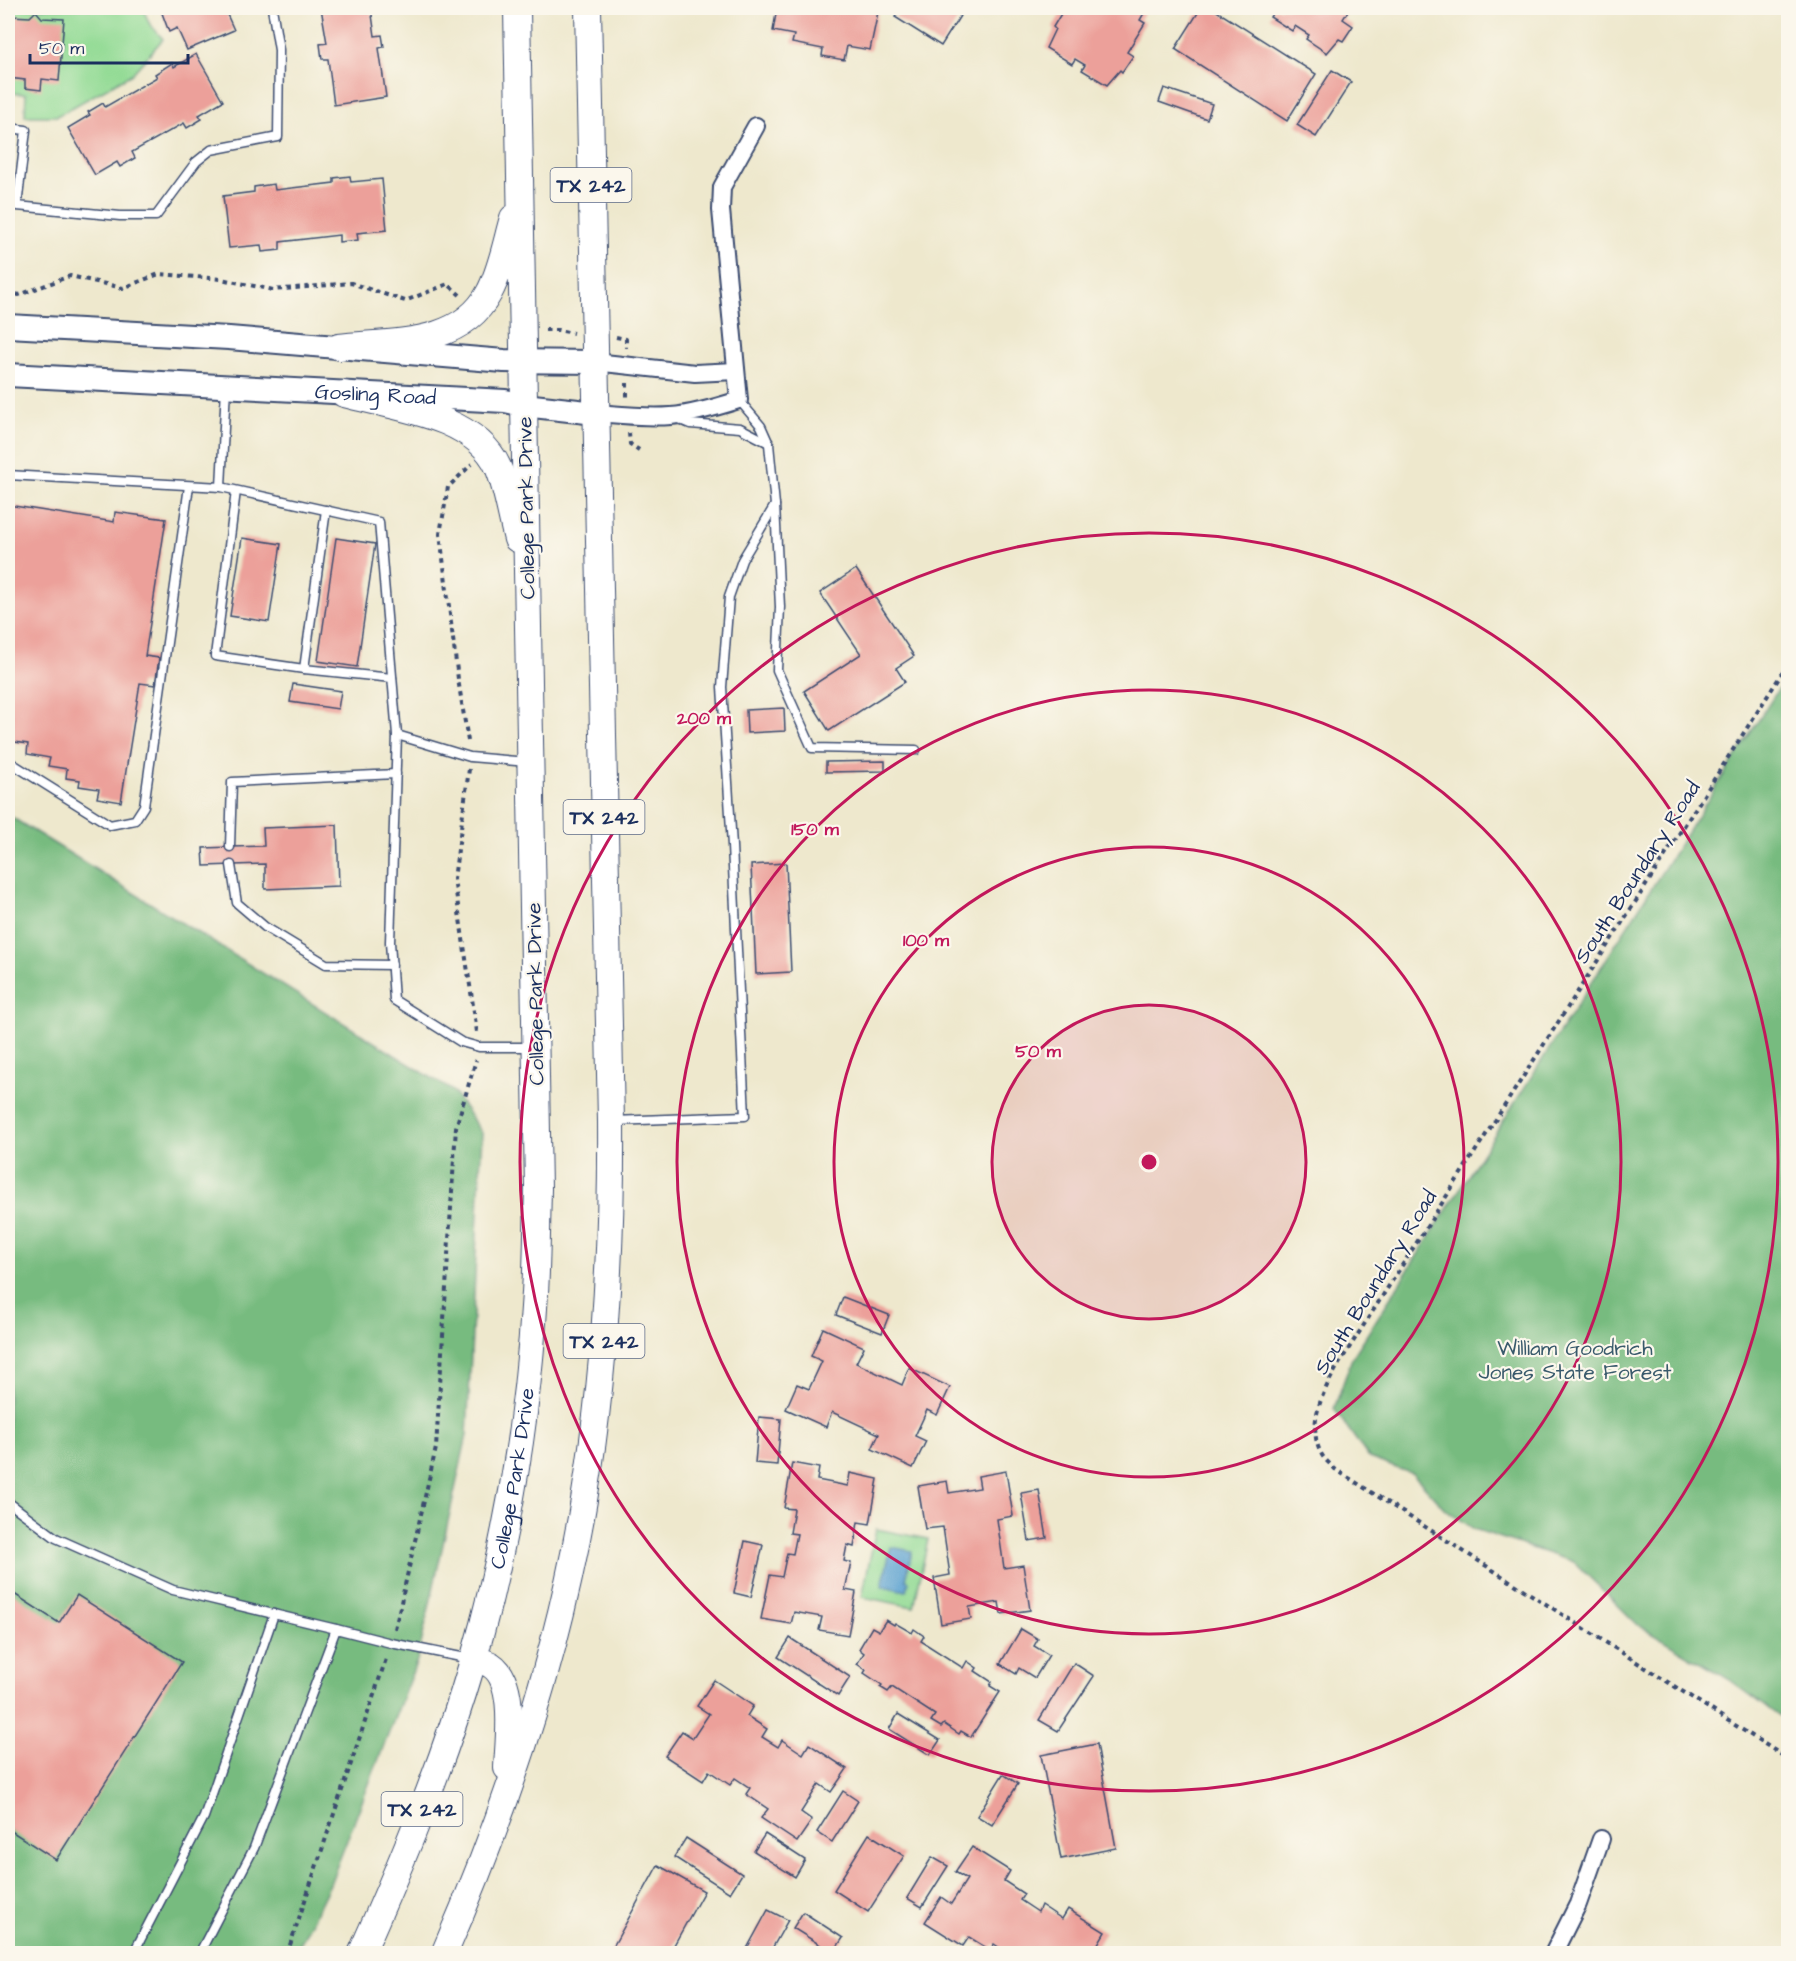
<svg xmlns="http://www.w3.org/2000/svg" width="1796" height="1961" font-family="'Architects Daughter',sans-serif">
	<style>
		.green { fill: #94db96; stroke: #58857a; stroke-width: 1.5 }
		.forest { fill: #77bb7f; stroke: #49756e; stroke-width: 1.5 }
		.water { fill: #5aa1d0; stroke: #3a6897; stroke-width: 1.5 }
		.building { fill: #eca09a }
		.lines { fill: none; stroke-linecap: round; stroke-linejoin: round }
		.service-casing { stroke: #3b4b6f; stroke-width: 11 }
		.minor-casing { stroke: #3b4b6f; stroke-width: 20 }
		.secondary-casing { stroke: #3b4b6f; stroke-width: 26 }
		.primary-casing { stroke: #3b4b6f; stroke-width: 28 }
		.path { stroke: #3b4b6f; stroke-width: 4; stroke-dasharray: 4.5 4.5; stroke-linecap: butt }
		.service { stroke: #fff; stroke-width: 8 }
		.minor { stroke: #fff; stroke-width: 16 }
		.secondary { stroke: #fff; stroke-width: 22 }
		.primary { stroke: #fff; stroke-width: 26 }
		.ring { fill: none; stroke: #c2185b; stroke-width: 3 }
		.labels { text-anchor: middle; stroke-width: 4.5; stroke-linejoin: round; paint-order: stroke }
		.shield { fill: #fbf7ec; stroke: #5e6b89; stroke-width: 1.5 }
		.shield-label { font-size: 20px; font-weight: bold; fill: #1b2f5e }
		.street-label { font-size: 21px; fill: #1b2f5e; stroke: #fbf7ec }
		.park-label { font-size: 21px; fill: #395a6c; stroke: #fbf7ec }
		.centre { fill: #c2185b; stroke: #fbf7ec; stroke-width: 3 }
		.ring-label { font-size: 18px; text-anchor: middle; font-weight: bold; fill: #c2185b; stroke: #fbf7ec; stroke-width: 4.5; stroke-linejoin: round; paint-order: stroke }
	</style>
	<rect width="100%" height="100%" fill="#fbf7ec"/>
	<filter id="ink" filterUnits="userSpaceOnUse"><feTurbulence type="fractalNoise" baseFrequency=".0167" numOctaves="2"/><feDisplacementMap in="SourceGraphic" scale="12" xChannelSelector="R" yChannelSelector="G"/><feConvolveMatrix kernelMatrix="1 2 1 2 8 2 1 2 1" color-interpolation-filters="sRGB"/></filter>
	<filter id="wash" filterUnits="userSpaceOnUse"><feTurbulence type="fractalNoise" baseFrequency=".008" numOctaves="4" result="noise"/><feDisplacementMap in="SourceGraphic" scale="24" xChannelSelector="R" yChannelSelector="G"/><feGaussianBlur stdDeviation="1.35" result="paint"/><feColorMatrix in="noise" values="0 0 0 0 0 0 0 0 0 0 0 0 0 0 0 0 0 1.4 0 .05"/><feComposite in="paint" operator="in"/></filter>
	<g filter="url(#wash)">
		<rect width="100%" height="100%" fill="#eee8cd"/>
		<g class="green">
			<path d="M8,8H143L149,23L163,39L132,74L57,116H25L26,94L8,93Z"/>
			<path d="M876,1529L928,1539L914,1607L862,1597Z"/>
		</g>
		<g class="forest">
			<path d="M1788,674V1723L1730,1680L1638,1625L1574,1562L1474,1529L1444,1508L1413,1474L1369,1458L1334,1409L1352,1358Z"/>
			<path d="M8,815L453,1091L482,1133L467,1435L418,1658L330,1884L296,1953H8Z"/>
		</g>
		<path class="water" d="M891,1547L912,1551L906,1580L909,1581L907,1591L882,1586Z"/>
		<g id="blocks">
			<g class="building">
				<path d="M8,8H11V16L30,17L36,11L42,18L64,19L59,81L42,79L41,90L25,88V80L8,78Z"/>
				<path d="M169,8H224L234,30L187,50L177,28L169,32L162,13L170,9Z"/>
				<path d="M321,8H371L375,36L382,35L384,47L379,48L386,97L334,105L328,59H322L320,44L327,43Z"/>
				<path d="M777,8H870L869,10L878,12L870,50L847,46L844,60L822,56L823,49L792,43L794,35L773,31Z"/>
				<path d="M901,8H965L941,46L895,17Z"/>
				<path d="M1075,8H1154L1152,11L1147,8L1140,20L1145,23L1127,52L1133,56L1122,72L1120,70L1107,85L1082,70L1085,65L1075,59L1072,64L1046,48L1055,29L1053,27L1062,12L1066,14L1068,11L1071,13Z"/>
				<path d="M1201,8H1212L1316,74L1287,121L1175,49Z"/>
				<path d="M1270,8H1350L1343,19L1353,26L1343,41L1339,39L1327,53L1306,39L1309,35L1295,26L1292,31L1270,17L1274,11Z"/>
				<path d="M196,54L223,101L199,115L202,119L187,128L184,123L132,152L135,158L120,167L117,162L95,175L68,128L90,115L88,112L103,103L105,107L157,77L155,74L172,63L174,67Z"/>
				<path d="M1332,70L1351,82L1316,137L1297,125Z"/>
				<path d="M1164,88L1212,104L1207,119L1159,102Z"/>
				<path d="M350,176L351,182L382,179L387,230L357,233L358,240L339,242V235L280,242V250L262,252L261,245L229,248L223,196L254,192V187L274,184L275,190L334,183V178Z"/>
				<path d="M8,505L114,522L115,512L166,519L145,656L159,658L155,685L140,683L121,802L97,798L99,789L79,786L80,780L66,778L67,769L48,766L50,758L27,754L28,744L8,741Z"/>
				<path d="M242,538L281,544L269,622L230,616Z"/>
				<path d="M336,538L375,544L357,667L318,661Z"/>
				<path d="M856,569L914,656L896,668L905,682L829,731L804,691L861,654L820,593Z"/>
				<path d="M293,684L341,691L338,709L290,702Z"/>
				<path d="M784,708L785,731L747,733L746,710Z"/>
				<path d="M885,761V771L826,772V762Z"/>
				<path d="M337,825L339,886L265,889V864L204,866L203,848L264,846L263,828Z"/>
				<path d="M786,863L791,972L756,974L751,865Z"/>
				<path d="M843,1297L889,1315L882,1333L836,1315Z"/>
				<path d="M823,1328L864,1347L856,1363L902,1385L909,1368L950,1387L937,1415L927,1410L915,1436L926,1441L913,1468L872,1449L879,1434L832,1412L826,1427L786,1409L797,1384L809,1389L822,1361L811,1356Z"/>
				<path d="M759,1417L781,1419L777,1465L755,1463Z"/>
				<path d="M792,1463L819,1468L817,1480L848,1486L850,1473L878,1479L870,1524L858,1522L854,1547L847,1545L844,1561L851,1563L845,1590L856,1592L848,1635L819,1630L822,1617L794,1612L791,1624L761,1619L770,1575L782,1577L787,1553L793,1554L797,1534L790,1533L794,1509L784,1508Z"/>
				<path d="M1006,1471L1013,1516L997,1519L1004,1568L1023,1565L1030,1610L1001,1614L999,1602L969,1607L971,1619L941,1624L934,1578L950,1575L943,1527L925,1529L918,1486L947,1481L949,1493L980,1488L978,1476Z"/>
				<path d="M1039,1490L1047,1538L1029,1541L1021,1493Z"/>
				<path d="M745,1541L763,1545L751,1597L734,1593Z"/>
				<path d="M8,1590L59,1623L77,1595L182,1662L56,1860L8,1829Z"/>
				<path d="M886,1620L894,1625L895,1623L912,1633L914,1629L924,1636L921,1641L963,1668L967,1661L977,1668L975,1671L992,1682L990,1686L1000,1692L971,1737L961,1731L959,1734L944,1724L941,1727L931,1721L935,1715L892,1687L888,1692L880,1687L882,1685L864,1673L866,1670L857,1664L864,1653L859,1649L872,1627L879,1631Z"/>
				<path d="M1021,1629L1038,1639L1034,1646L1049,1655L1035,1678L1019,1668L1016,1674L1000,1664Z"/>
				<path d="M790,1638L850,1677L838,1696L778,1657Z"/>
				<path d="M1074,1663L1094,1676L1058,1731L1039,1720Z"/>
				<path d="M714,1680L753,1706L747,1716L767,1729L762,1737L778,1747L782,1740L803,1754L809,1744L847,1769L831,1792L819,1784L801,1812L812,1820L797,1842L761,1818L768,1809L746,1794L750,1788L735,1778L730,1785L709,1771L703,1781L665,1756L682,1731L693,1738L709,1714L697,1706Z"/>
				<path d="M898,1714L940,1740L930,1755L889,1729Z"/>
				<path d="M1097,1744L1116,1848L1061,1859L1041,1755Z"/>
				<path d="M1003,1774L1018,1784L992,1825L977,1816Z"/>
				<path d="M843,1791L858,1801L832,1842L817,1832Z"/>
				<path d="M765,1834L805,1860L795,1877L754,1851Z"/>
				<path d="M869,1834L904,1856L868,1912L834,1890Z"/>
				<path d="M686,1838L742,1874L730,1893L674,1857Z"/>
				<path d="M972,1847L1010,1871L1004,1881L1024,1894L1020,1900L1038,1912L1041,1905L1062,1919L1068,1909L1105,1932L1092,1954H1088L1080,1949L1077,1954H1009L994,1944L990,1950L969,1937L963,1946L925,1922L941,1897L951,1904L967,1879L955,1872Z"/>
				<path d="M932,1857L948,1866L922,1907L907,1898Z"/>
				<path d="M658,1865L704,1891L669,1954H609Z"/>
				<path d="M768,1910L788,1920L769,1954H744Z"/>
				<path d="M803,1912L843,1938L833,1953L793,1928Z"/>
				<path d="M792,1948L800,1953L802,1948L811,1954H788Z"/>
			</g>
		</g>
	</g>
	<g filter="url(#ink)">
		<use href="#blocks" fill-opacity="0" stroke="#3b4b6f" stroke-width="1.5"/>
		<g class="lines">
			<defs>
				<g id="service">
					<path d="M8,128L26,130L17,206L120,216H156L196,162L211,150L278,137L279,50L272,8"/>
					<path d="M226,387L221,487L379,522L397,735L390,942L394,1000L461,1042L479,1047H534"/>
					<path d="M676,418L690,424L740,428L769,443"/>
					<path d="M8,475L221,487"/>
					<path d="M236,491L215,656L304,669"/>
					<path d="M775,505L780,607L777,670L812,748L916,750"/>
					<path d="M326,510L304,669L392,678"/>
					<path d="M397,735L470,757L528,762"/>
					<path d="M8,761L110,825L135,820L144,806L189,486"/>
					<path d="M230,847L232,782L396,774"/>
					<path d="M231,865L237,903L265,927L326,964L392,965"/>
					<path d="M614,1121L745,1116L732,846L722,687L729,597L742,560L775,505L769,444L761,426L739,400"/>
					<path d="M8,1502L56,1538L173,1590L336,1629"/>
					<path d="M133,1954L204,1817L274,1614"/>
					<path d="M199,1954L254,1848L336,1629L391,1643L471,1659"/>
				</g>
				<g id="minor">
					<path d="M595,362L695,373L736,371"/>
					<path d="M596,413C621,415 646,418 671,416C694,414 717,407 739,400L721,210L722,187L756,126"/>
					<path d="M1553,1954L1578,1904L1601,1839"/>
				</g>
				<g id="secondary">
					<path d="M8,326L229,338L504,361L595,362"/>
					<path id="s1" d="M8,375L505,401L524,405L596,413"/>
				</g>
				<g id="primary">
					<path d="M339,347C391,341 460,347 489,293C501,271 506,242 513,218"/>
					<path d="M344,394C393,407 475,415 498,467C507,488 511,517 517,539"/>
					<path d="M473,1660C479,1661 486,1662 491,1665C517,1681 508,1742 507,1768"/>
					<path id="s2" d="M361,1954C404,1858 444,1761 473,1661C507,1542 528,1416 535,1293C537,1259 537,1224 538,1189L517,8"/>
					<path d="M444,1954C507,1809 558,1657 584,1500C605,1375 612,1249 611,1122L588,8"/>
				</g>
			</defs>
			<use href="#service" class="service-casing"/>
			<use href="#minor" class="minor-casing"/>
			<use href="#secondary" class="secondary-casing"/>
			<use href="#primary" class="primary-casing"/>
			<g class="path">
				<path d="M8,291L19,295L70,276L123,288L159,274L221,279L273,290L351,283L405,301L448,284L460,295"/>
				<path d="M545,330H558L573,333"/>
				<path d="M616,337L626,339V348"/>
				<path d="M627,383V399"/>
				<path d="M629,433L630,444L639,450"/>
				<path d="M1788,664L1342,1359C1326,1385 1304,1424 1322,1455C1325,1460 1331,1465 1335,1469L1788,1759"/>
				<path d="M468,741L458,679L440,534L448,487L472,464"/>
				<path d="M469,769L454,879L477,1032"/>
				<path d="M395,1629L436,1448L456,1127L476,1060"/>
				<path d="M287,1954L387,1656"/>
			</g>
			<use href="#service" class="service"/>
			<use href="#minor" class="minor"/>
			<use href="#secondary" class="secondary"/>
			<use href="#primary" class="primary"/>
		</g>
	</g>
	<circle cx="1149" cy="1162" r="157" fill="#c2185b" fill-opacity=".12"/>
	<g class="ring">
		<circle cx="1149" cy="1162" r="157"/>
		<circle cx="1149" cy="1162" r="315"/>
		<circle cx="1149" cy="1162" r="472"/>
		<circle cx="1149" cy="1162" r="629"/>
	</g>
	<g class="labels">
		<g class="shield">
			<rect x="550.5" y="168" width="81" height="34" rx="4.5"/>
			<rect x="563.5" y="800" width="81" height="34" rx="4.5"/>
			<rect x="563.5" y="1324" width="81" height="34" rx="4.5"/>
			<rect x="381.5" y="1792" width="81" height="34" rx="4.5"/>
		</g>
		<g class="shield-label">
			<text x="591" y="192">TX 242</text>
			<text x="604" y="824">TX 242</text>
			<text x="604" y="1348">TX 242</text>
			<text x="422" y="1816">TX 242</text>
		</g>
		<g class="street-label">
			<text dy="7" stroke="none"><textPath href="#s1" startOffset="368">Gosling Road</textPath></text>
			<text transform="translate(526 508) rotate(-91)" y="7">College Park Drive</text>
			<text transform="translate(1637 872) rotate(-57)" y="7">South Boundary Road</text>
			<text transform="translate(535 994) rotate(-91)" y="7">College Park Drive</text>
			<text transform="translate(1375 1282) rotate(-58)" y="7">South Boundary Road</text>
			<text dy="7" stroke="none"><textPath href="#s2" startOffset="501">College Park Drive</textPath></text>
		</g>
		<g class="park-label">
			<text x="1575" y="1355">William Goodrich<tspan x="1575" dy="24">Jones State Forest</tspan></text>
		</g>
	</g>
	<circle cx="1149" cy="1162" r="9" class="centre"/>
	<g class="ring-label">
		<text x="704" y="724">200 m</text>
		<text x="815" y="835">150 m</text>
		<text x="926" y="946">100 m</text>
		<text x="1038" y="1057">50 m</text>
	</g>
	<rect width="1796" height="1961" fill="none" stroke="#fbf7ec" stroke-width="30"/>
	<path d="M30 54v9h158v-9" fill="none" stroke="#1b2f5e" stroke-width="3"/>
	<text x="39" y="54" font-size="18" fill="#1b2f5e" stroke="#fbf7ec" stroke-width="4.5" paint-order="stroke">50 m</text>
</svg>
